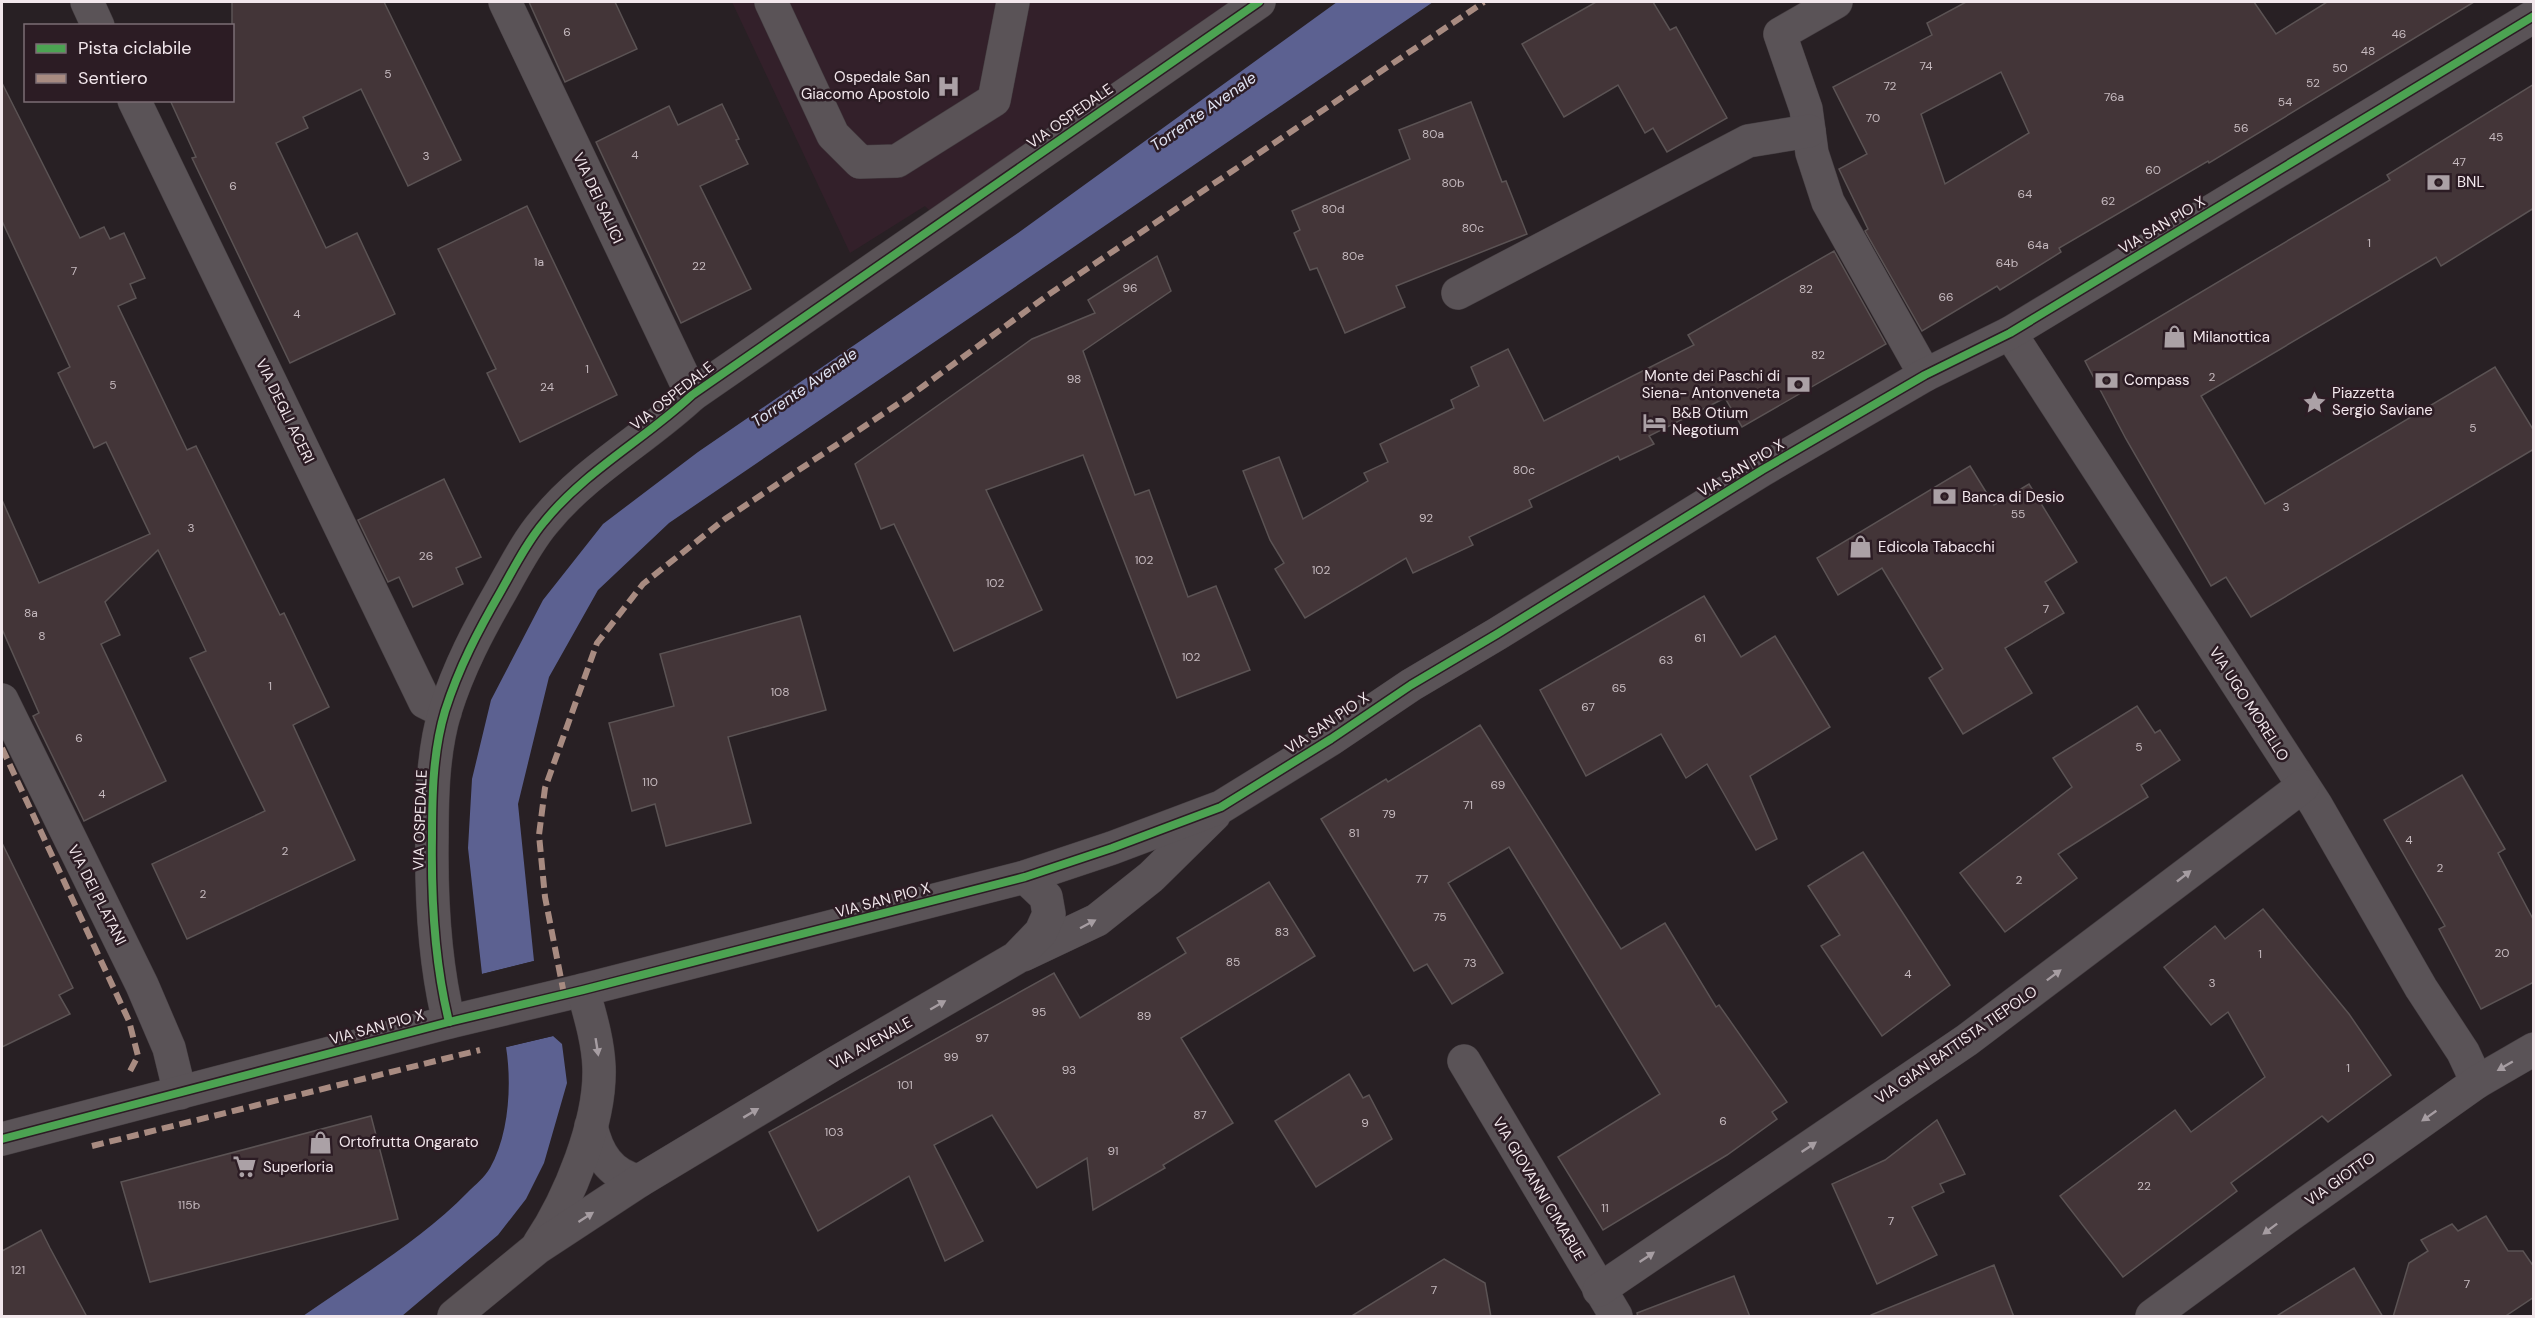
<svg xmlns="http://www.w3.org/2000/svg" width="2535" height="1318" font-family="'DM Sans',sans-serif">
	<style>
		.built { fill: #33202a }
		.water { fill: #5c6191 }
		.pier { fill: #282024 }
		.building { fill: #433538; stroke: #5b5354; stroke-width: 1.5; fill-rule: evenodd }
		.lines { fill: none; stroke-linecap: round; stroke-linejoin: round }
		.minor-casing { stroke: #453e42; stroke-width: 34 }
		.minor { stroke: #5a5357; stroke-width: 33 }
		.quiet { stroke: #a88b81; stroke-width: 6; stroke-dasharray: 12 6; stroke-linecap: butt }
		.cycleway-casing { stroke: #2c1c24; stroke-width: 11 }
		.cycleway { stroke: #4ca352; stroke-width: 8 }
		.oneway { fill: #a69da2 }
		.labels { text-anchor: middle; stroke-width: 5; stroke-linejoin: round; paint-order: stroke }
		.number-label { font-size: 12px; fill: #c6babf }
		.poi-label { font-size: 15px; fill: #f2e7ec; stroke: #2c1c24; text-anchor: start }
		.street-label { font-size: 15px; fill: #f2e7ec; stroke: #2c1c24 }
		.water-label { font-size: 16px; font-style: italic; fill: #dfe2f2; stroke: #2c1c24 }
	</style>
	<rect width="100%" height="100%" fill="#282024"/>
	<path class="built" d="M732,2H1249L936,217L925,206L850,253Z"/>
	<g class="water">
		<path d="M1337,2H1433L669,523L598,590L549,677L518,804L534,961L482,974L468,848L472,779L491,700L543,600L603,524L698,452L1018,233Z"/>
		<path d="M553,1036L562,1044L567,1083L544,1163L526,1199L498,1235L402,1316H303C359,1277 420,1241 468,1192C475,1185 485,1177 490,1168C509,1135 512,1084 506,1047Z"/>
	</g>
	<g class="pier">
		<path d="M534,961V964L482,977V974Z"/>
		<path d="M552,1033L553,1036L503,1048L505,1044Z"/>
	</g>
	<g class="building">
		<path d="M232,2H384L461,160L408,186L361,89L303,117L308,128L276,143L326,248L357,233L395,314L290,363L192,158L196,157L170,100H232Z"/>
		<path d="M529,2H615L637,49L565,82Z"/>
		<path d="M1596,2H1653L1670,30L1676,27L1727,118L1667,152L1653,128L1645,133L1618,85L1564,117L1522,44Z"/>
		<path d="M1966,2H2254L2276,34L2327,2H2474L2209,163L2208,161L2059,248L2061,252L2000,290L1997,286L1922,331L1865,231L1868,229L1839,169L1867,154L1833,87L1932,35L1927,23ZM2001,72L2029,133L1945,184L1921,114Z"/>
		<path d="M2,83L80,238L104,227L110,239L124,233L145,278L130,284L136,298L118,306L187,450L196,446L280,615L284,613L329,707L293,725L355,860L187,939L152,864L265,811L190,658L206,651L158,550L105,602L120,635L101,644L166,781L84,821L33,716L39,713L2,629V500L39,583L150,534L106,442L94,448L58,373L70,367L2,221Z"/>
		<path d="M2534,84V208L2441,266L2436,257L2201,396L2265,504L2495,367L2534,431V449L2251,617L2226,577L2211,586L2126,439L2085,361L2390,180L2387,175Z"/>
		<path d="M1471,102L1502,182L1506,181L1527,234L1396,286L1405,307L1345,333L1317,268L1310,270L1294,233L1300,230L1292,211L1410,159L1399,130Z"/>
		<path d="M722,104L739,139L736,140L748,164L700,186L751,289L681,323L596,142L669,106L678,125Z"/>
		<path d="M527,206L617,395L520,442L487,373L496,369L438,249Z"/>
		<path d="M1834,251L1886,344L1742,427L1725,398L1649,436L1654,444L1620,460L1618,456L1529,500L1532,507L1469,537L1473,545L1413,573L1406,558L1305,618L1275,569L1284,563L1270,540L1243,471L1279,457L1303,519L1368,481L1364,473L1388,462L1380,444L1454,408L1451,400L1479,386L1471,367L1508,349L1544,421L1694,345L1688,335Z"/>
		<path d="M1157,256L1171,291L1083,351L1135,495L1149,490L1188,597L1216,586L1250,670L1177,698L1083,455L986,490L1042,610L954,651L894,524L881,529L855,464L1032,339L1095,313L1088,300Z"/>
		<path d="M1970,466L1994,505L2029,484L2077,562L2045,582L2064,613L2005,648L2032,693L1963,734L1929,678L1943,669L1882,568L1838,595L1817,558Z"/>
		<path d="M444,479L481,557L456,568L463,584L413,607L399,577L388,582L358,520Z"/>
		<path d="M1704,596L1741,657L1775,636L1830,727L1750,776L1777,839L1756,850L1707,764L1686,778L1661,734L1586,776L1540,690Z"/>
		<path d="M800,616L826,710L728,737L751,823L666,846L655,804L632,811L609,723L674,706L660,654Z"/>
		<path d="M2137,706L2155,733L2160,730L2180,760L2141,785L2148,797L2058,854L2077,878L2005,932L1960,873L2072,787L2053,758Z"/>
		<path d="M1480,725L1621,949L1665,923L1716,1007L1719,1005L1787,1102L1772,1112L1777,1119L1727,1155L1603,1230L1558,1157L1660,1094L1509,847L1448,883L1503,973L1452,1004L1427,964L1414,971L1321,819L1386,779L1388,782Z"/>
		<path d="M2462,775L2505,849L2498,853L2534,921V982L2481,1009L2439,929L2445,926L2384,820Z"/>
		<path d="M2,843L73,988L59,995L70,1014L2,1047Z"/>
		<path d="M1863,852L1950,985L1882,1036L1821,946L1840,935L1808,886Z"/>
		<path d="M1269,882L1315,956L1181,1038L1233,1123L1163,1165L1165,1168L1093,1210L1087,1158L1037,1188L992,1115L934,1145L983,1241L945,1261L909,1176L818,1231L769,1132L1054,973L1080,1018L1186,953L1177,938Z"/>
		<path d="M2263,909L2349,1014L2391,1075L2328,1122L2322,1116L2231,1183L2237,1191L2123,1277L2060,1196L2175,1110L2191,1132L2265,1077L2228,1012L2211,1025L2164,967L2215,926L2225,939Z"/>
		<path d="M1349,1074L1363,1098L1369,1095L1392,1139L1316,1187L1275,1121Z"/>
		<path d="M371,1116L398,1219L150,1282L121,1182Z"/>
		<path d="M1937,1120L1965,1174L1940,1184L1944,1192L1912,1207L1937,1255L1877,1284L1832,1184L1885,1160Z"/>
		<path d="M2486,1216L2508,1251H2523L2534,1267V1297L2504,1317H2393L2409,1263L2428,1251L2421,1240L2452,1224L2458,1231Z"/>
		<path d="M41,1230L50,1248L87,1317H2V1251Z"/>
		<path d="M1444,1259L1485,1283L1491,1317H1350Z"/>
		<path d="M1994,1265L2014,1317H1871V1315Z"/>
		<path d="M2354,1268L2383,1317H2275Z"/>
		<path d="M1734,1276L1750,1317H1638L1637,1313Z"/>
	</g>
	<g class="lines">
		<defs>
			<g id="minor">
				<path d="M87,2L98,26"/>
				<path d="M505,2L692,395"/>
				<path d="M771,2L833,135L860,162L897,161L994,100L1013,2"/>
				<path d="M1836,2L1780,34L1806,109L1812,153L1828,202L1925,375"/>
				<path d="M134,100L425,702L445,712"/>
				<path d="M1458,293L1748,141L1809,131"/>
				<path d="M2010,333L2316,805L2421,988L2463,1052L2477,1082"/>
				<path d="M2,700L142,985L169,1048L180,1093"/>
				<path d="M1023,955L1097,920L1151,877L1214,815"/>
				<path d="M449,1022C434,961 431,899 432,837C432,795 433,751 445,711C459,667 478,631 501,591C514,568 527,542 544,522C585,471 645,439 692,395L1259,2"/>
				<path d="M1464,1061L1616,1316"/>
				<path d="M591,1126C597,1153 610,1175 639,1181"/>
				<path d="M2,1139L449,1022L583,990L1025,877L1112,848L1221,807L1331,739L1411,685L1497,634L1762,470L1925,375L2010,333L2534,16"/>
				<path d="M539,1244C569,1199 601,1122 599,1067C598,1041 590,1015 583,990"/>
				<path d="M1599,1290L1967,1040L2303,786"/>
				<path d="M454,1316L537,1248L639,1181L832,1065L1016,958L1041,932L1049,914L1046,897L1025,877"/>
				<path d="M2152,1316L2287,1217L2477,1082L2534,1049"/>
			</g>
		</defs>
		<use href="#minor" class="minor-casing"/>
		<use href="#minor" class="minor"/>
		<g class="quiet">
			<path d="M2,748L129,1021L138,1056L129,1073"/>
			<path d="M564,994L545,897L539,835L545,788L597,643L643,584L725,519L907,398L1048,295L1484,2"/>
			<path d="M92,1146L480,1050"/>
		</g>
		<defs>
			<g id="cycleway">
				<path d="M449,1022C434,961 431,899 432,837C432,795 433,751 445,711C459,667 478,631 501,591C514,568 527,542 544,522C585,471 645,439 692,395L1259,2"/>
				<path d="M2,1139L449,1022L583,990L1025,877L1112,848L1221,807L1331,739L1411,685L1497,634L1762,470L1925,375L2010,333L2534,16"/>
			</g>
		</defs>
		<use href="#cycleway" class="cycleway-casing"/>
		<use href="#cycleway" class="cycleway"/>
	</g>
	<defs><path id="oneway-solid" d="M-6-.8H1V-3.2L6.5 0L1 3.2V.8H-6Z" transform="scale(1.5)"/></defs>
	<g class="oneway">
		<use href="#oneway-solid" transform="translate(2184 876) rotate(-38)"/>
		<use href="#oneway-solid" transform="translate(1088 924) rotate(-28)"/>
		<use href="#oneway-solid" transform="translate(2054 975) rotate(-37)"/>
		<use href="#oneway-solid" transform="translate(938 1005) rotate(-30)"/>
		<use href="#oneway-solid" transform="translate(597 1047) rotate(81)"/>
		<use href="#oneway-solid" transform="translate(2505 1066) rotate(150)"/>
		<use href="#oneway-solid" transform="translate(751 1113) rotate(-31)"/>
		<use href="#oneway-solid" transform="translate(2429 1116) rotate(145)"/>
		<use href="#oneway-solid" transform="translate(1809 1147) rotate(-34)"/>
		<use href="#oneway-solid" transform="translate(586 1217) rotate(-33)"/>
		<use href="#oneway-solid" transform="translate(2270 1229) rotate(143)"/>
		<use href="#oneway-solid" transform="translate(1647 1257) rotate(-34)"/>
	</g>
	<defs>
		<symbol id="hospital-bare" viewBox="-9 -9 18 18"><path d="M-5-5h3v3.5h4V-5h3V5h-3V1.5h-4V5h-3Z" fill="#aba1a6" stroke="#2c1c24" stroke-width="2.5" paint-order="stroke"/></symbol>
		<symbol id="bank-bare" viewBox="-9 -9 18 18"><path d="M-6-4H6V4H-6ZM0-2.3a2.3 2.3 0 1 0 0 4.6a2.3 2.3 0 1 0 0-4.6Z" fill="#aba1a6" stroke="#2c1c24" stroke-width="2.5" paint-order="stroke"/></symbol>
		<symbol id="shop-bare" viewBox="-9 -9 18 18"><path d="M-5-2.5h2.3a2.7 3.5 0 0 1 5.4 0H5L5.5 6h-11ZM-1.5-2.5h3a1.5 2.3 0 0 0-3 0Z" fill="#aba1a6" stroke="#2c1c24" stroke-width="2.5" paint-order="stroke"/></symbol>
		<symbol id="sight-bare" viewBox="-9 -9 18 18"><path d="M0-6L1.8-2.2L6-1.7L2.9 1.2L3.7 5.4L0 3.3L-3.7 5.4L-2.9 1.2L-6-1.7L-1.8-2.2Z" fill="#aba1a6" stroke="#2c1c24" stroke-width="2.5" paint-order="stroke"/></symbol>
		<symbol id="hotel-bare" viewBox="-9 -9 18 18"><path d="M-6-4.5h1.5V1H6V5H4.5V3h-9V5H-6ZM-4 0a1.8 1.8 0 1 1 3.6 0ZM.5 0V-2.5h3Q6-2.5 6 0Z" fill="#aba1a6" stroke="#2c1c24" stroke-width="2.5" paint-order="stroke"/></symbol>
		<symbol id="supermarket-bare" viewBox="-9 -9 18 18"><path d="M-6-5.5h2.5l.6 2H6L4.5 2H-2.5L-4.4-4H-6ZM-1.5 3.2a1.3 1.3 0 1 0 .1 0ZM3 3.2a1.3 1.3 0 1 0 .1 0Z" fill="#aba1a6" stroke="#2c1c24" stroke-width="2.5" paint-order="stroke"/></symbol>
	</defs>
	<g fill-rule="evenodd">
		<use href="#hospital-bare" x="932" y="70" width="33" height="33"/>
		<use href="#bank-bare" x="2422" y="166" width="33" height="33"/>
		<use href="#shop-bare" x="2158" y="320" width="33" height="33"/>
		<use href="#bank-bare" x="2090" y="364" width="33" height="33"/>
		<use href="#bank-bare" x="1782" y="368" width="33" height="33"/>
		<use href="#sight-bare" x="2298" y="386" width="33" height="33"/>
		<use href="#hotel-bare" x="1638" y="406" width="33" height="33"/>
		<use href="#bank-bare" x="1928" y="480" width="33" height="33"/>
		<use href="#shop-bare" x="1844" y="530" width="33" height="33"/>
		<use href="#shop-bare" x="304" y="1126" width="33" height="33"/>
		<use href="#supermarket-bare" x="228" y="1150" width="33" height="33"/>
	</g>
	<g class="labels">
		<g class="number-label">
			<text x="567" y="36">6</text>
			<text x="2399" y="38">46</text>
			<text x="2368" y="55">48</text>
			<text x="1926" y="70">74</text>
			<text x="2340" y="72">50</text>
			<text x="388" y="78">5</text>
			<text x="2313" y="87">52</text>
			<text x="1890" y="90">72</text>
			<text x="2114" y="101">76a</text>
			<text x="2285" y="106">54</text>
			<text x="1873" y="122">70</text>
			<text x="2241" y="132">56</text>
			<text x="1433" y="138">80a</text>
			<text x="2496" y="141">45</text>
			<text x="635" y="159">4</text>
			<text x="426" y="160">3</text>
			<text x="2459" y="166">47</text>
			<text x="2153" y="174">60</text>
			<text x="1453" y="187">80b</text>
			<text x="233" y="190">6</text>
			<text x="2025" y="198">64</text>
			<text x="2108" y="205">62</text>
			<text x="1333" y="213">80d</text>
			<text x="1473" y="232">80c</text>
			<text x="2369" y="247">1</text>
			<text x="2038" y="249">64a</text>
			<text x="1353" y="260">80e</text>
			<text x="539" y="266">1a</text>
			<text x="2007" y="267">64b</text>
			<text x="699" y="270">22</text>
			<text x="74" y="275">7</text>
			<text x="1130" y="292">96</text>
			<text x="1806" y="293">82</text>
			<text x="1946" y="301">66</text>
			<text x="297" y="318">4</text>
			<text x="1818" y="359">82</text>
			<text x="587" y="373">1</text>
			<text x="2212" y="381">2</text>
			<text x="1074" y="383">98</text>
			<text x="113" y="389">5</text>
			<text x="547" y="391">24</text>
			<text x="2473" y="432">5</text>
			<text x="1524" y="474">80c</text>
			<text x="2286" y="511">3</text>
			<text x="2018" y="518">55</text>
			<text x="1426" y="522">92</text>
			<text x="191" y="532">3</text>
			<text x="426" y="560">26</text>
			<text x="1144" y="564">102</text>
			<text x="1321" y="574">102</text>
			<text x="995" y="587">102</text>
			<text x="2046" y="613">7</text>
			<text x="31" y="617">8a</text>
			<text x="42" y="640">8</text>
			<text x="1700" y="642">61</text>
			<text x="1191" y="661">102</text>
			<text x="1666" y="664">63</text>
			<text x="270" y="690">1</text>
			<text x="1619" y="692">65</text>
			<text x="780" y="696">108</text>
			<text x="1588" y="711">67</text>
			<text x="79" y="742">6</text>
			<text x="2139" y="751">5</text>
			<text x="650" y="786">110</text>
			<text x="1498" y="789">69</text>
			<text x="102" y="798">4</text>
			<text x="1468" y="809">71</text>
			<text x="1389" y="818">79</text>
			<text x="1354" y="837">81</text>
			<text x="2409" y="844">4</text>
			<text x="285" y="855">2</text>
			<text x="2440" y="872">2</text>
			<text x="1422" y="883">77</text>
			<text x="2019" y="884">2</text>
			<text x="203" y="898">2</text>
			<text x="1440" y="921">75</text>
			<text x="1282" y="936">83</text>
			<text x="2502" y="957">20</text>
			<text x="2260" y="958">1</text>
			<text x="1233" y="966">85</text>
			<text x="1470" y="967">73</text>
			<text x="1908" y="978">4</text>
			<text x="2212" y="987">3</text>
			<text x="1039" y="1016">95</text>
			<text x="1144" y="1020">89</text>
			<text x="982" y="1042">97</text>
			<text x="951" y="1061">99</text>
			<text x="2348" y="1072">1</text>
			<text x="1069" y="1074">93</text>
			<text x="905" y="1089">101</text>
			<text x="1200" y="1119">87</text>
			<text x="1723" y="1125">6</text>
			<text x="1365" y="1127">9</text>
			<text x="834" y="1136">103</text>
			<text x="1113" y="1155">91</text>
			<text x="2144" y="1190">22</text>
			<text x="189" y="1209">115b</text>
			<text x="1605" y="1212">11</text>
			<text x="1891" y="1225">7</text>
			<text x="18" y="1274">121</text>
			<text x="2467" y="1288">7</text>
			<text x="1434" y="1294">7</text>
		</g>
		<g class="poi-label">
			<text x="930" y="82" text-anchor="end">Ospedale San<tspan x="930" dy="17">Giacomo Apostolo</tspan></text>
			<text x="2457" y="187">BNL</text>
			<text x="2193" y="342">Milanottica</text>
			<text x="1780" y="381" text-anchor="end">Monte dei Paschi di<tspan x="1780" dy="17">Siena- Antonveneta</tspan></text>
			<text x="2124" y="385">Compass</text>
			<text x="2332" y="398">Piazzetta<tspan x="2332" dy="17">Sergio Saviane</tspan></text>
			<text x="1672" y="418">B&amp;B Otium<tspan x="1672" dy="17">Negotium</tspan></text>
			<text x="1962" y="502">Banca di Desio</text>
			<text x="1878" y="552">Edicola Tabacchi</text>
			<text x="339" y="1147">Ortofrutta Ongarato</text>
			<text x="263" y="1172">Superloria</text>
		</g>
		<g class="street-label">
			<text transform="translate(1070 116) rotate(-35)" y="5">VIA OSPEDALE</text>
			<text transform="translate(598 198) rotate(65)" y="5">VIA DEI SALICI</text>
			<text transform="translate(2162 225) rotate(-31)" y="5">VIA SAN PIO X</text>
			<text transform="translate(672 396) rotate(-38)" y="5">VIA OSPEDALE</text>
			<text transform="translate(285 411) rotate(64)" y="5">VIA DEGLI ACERI</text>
			<text transform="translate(1741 468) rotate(-31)" y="5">VIA SAN PIO X</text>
			<text transform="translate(2249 704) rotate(57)" y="5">VIA UGO MORELLO</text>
			<text transform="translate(1327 723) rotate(-34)" y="5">VIA SAN PIO X</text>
			<text transform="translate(420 820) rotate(-88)" y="5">VIA OSPEDALE</text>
			<text transform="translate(97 895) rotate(63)" y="5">VIA DEI PLATANI</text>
			<text transform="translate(883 900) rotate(-15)" y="5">VIA SAN PIO X</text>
			<text transform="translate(377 1027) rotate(-15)" y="5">VIA SAN PIO X</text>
			<text transform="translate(871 1043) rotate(-29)" y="5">VIA AVENALE</text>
			<text transform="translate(1956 1045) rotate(-35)" y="5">VIA GIAN BATTISTA TIEPOLO</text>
			<text transform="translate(2340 1179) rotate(-35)" y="5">VIA GIOTTO</text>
			<text transform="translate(1539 1189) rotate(59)" y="5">VIA GIOVANNI CIMABUE</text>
		</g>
		<g class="water-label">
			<text transform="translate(1203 111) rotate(-35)" y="6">Torrente Avenale</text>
			<text transform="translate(804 387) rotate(-35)" y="6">Torrente Avenale</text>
		</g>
	</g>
	<rect width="2535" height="1318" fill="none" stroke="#f2e7ec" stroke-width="6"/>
	<rect x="24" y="24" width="210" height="78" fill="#2c1c24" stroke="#7b6d74" stroke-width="1.5"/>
	<rect x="36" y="44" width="30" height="9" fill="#4ca352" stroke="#7b6d74" stroke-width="1.5"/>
	<text x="78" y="54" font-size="18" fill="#f2e7ec">Pista ciclabile</text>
	<rect x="36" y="74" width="30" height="9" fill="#a88b81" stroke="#7b6d74" stroke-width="1.5"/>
	<text x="78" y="84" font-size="18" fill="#f2e7ec">Sentiero</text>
</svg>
